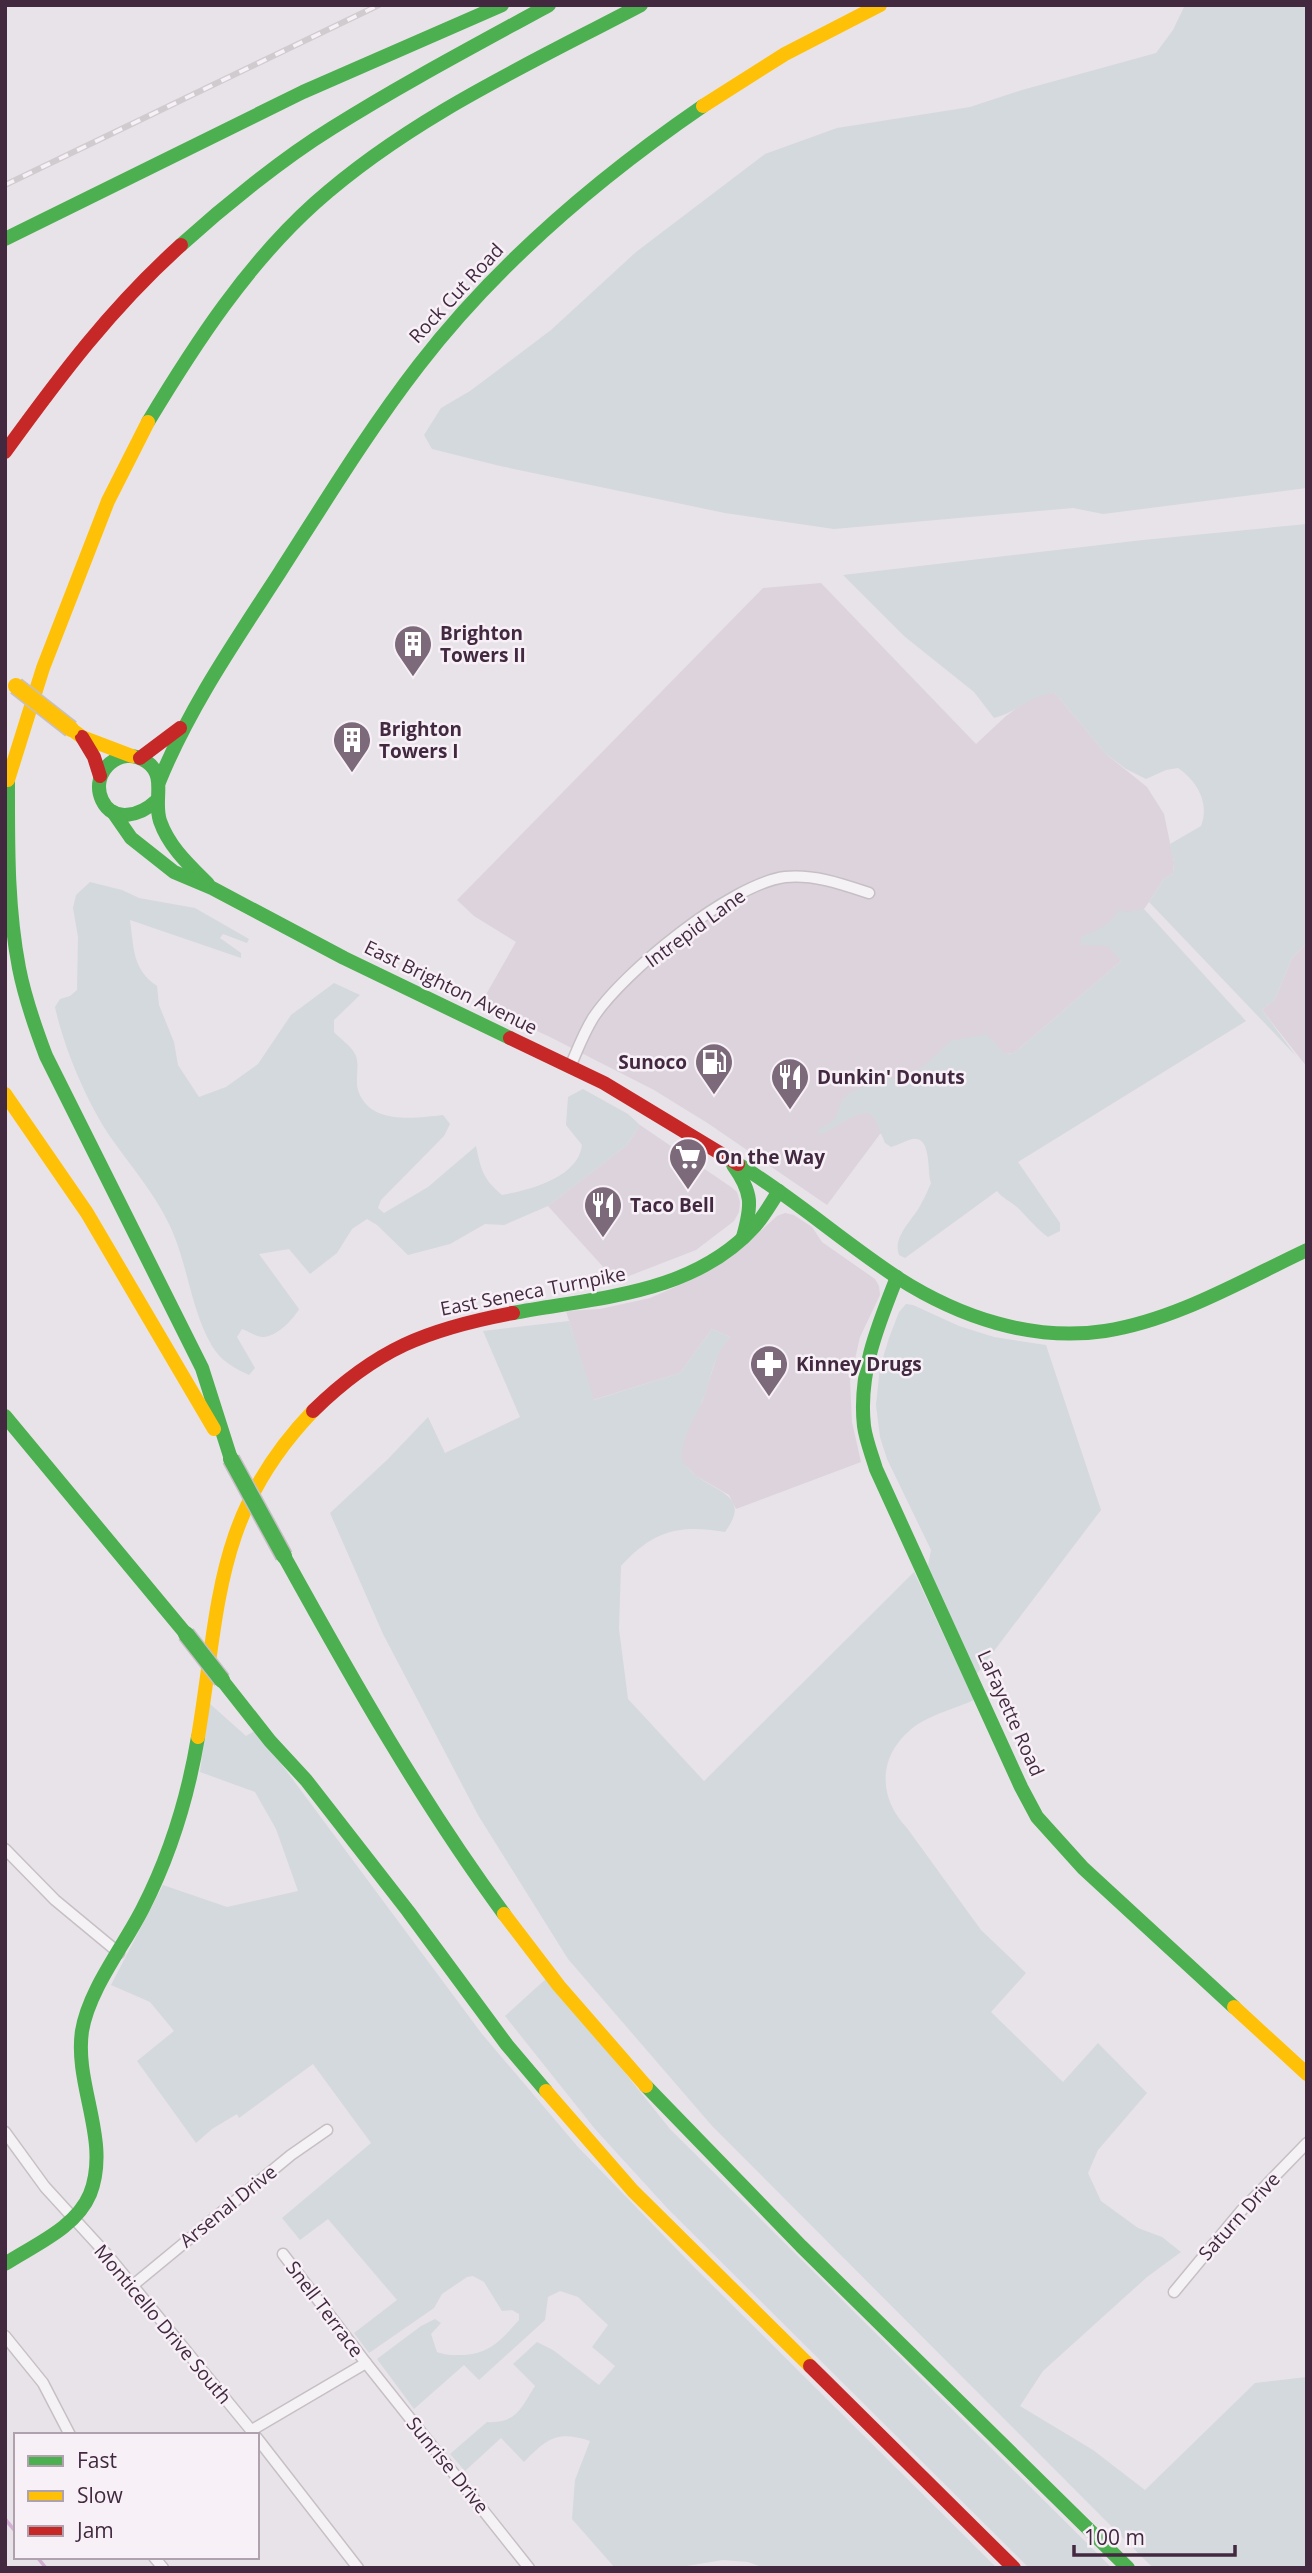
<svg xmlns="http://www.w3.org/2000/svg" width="1312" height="2573" font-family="'Open Sans',sans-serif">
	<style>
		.built { fill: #ddd3dc }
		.green { fill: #d3d9dd }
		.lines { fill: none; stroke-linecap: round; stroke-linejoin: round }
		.stream { stroke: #d3b1d4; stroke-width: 3.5 }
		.street-casing { stroke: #c6c0c5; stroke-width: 13 }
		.street { stroke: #f5f2f5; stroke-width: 10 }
		.fast { stroke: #4caf50; stroke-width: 14 }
		.slow { stroke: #ffc107; stroke-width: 14 }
		.jam { stroke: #c62828; stroke-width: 14 }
		.rail-casing { stroke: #d0cbcf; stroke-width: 6 }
		.rail { stroke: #f7f1f7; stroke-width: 3.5; stroke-dasharray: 10; stroke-linecap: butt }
		.fast-bridge-casing { stroke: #c6bfc6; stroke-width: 19; stroke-linecap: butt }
		.slow-bridge-casing { stroke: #c6bfc6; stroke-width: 19; stroke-linecap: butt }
		.fast-bridge { stroke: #4caf50; stroke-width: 16 }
		.slow-bridge { stroke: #ffc107; stroke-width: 16 }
		.labels { text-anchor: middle; stroke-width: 5; stroke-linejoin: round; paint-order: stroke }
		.street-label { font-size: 19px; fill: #422940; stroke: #f7f1f7 }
		.poi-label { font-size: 19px; font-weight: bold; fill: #422940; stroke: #f7f1f7; text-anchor: start }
	</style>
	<rect width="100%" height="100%" fill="#e8e3e8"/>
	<g class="built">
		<path d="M821,583L976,744L1006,716L1025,702L1041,693H1055L1106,754L1147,787L1164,814L1174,862L1173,873L1163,880L1149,902L1144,909L1138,912L1121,961L1014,1053L1005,1054L908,1119L880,1134L827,1205L709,1124L654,1090L550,1037L480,1005L516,942L474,916L457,900L763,588Z"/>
		<path d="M1307,943V1067L1262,1010L1275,999L1292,958Z"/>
		<path d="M640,1125L731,1187L737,1192L740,1202L739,1212L734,1221L696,1250L616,1281L548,1206L627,1145Z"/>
		<path d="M785,1213L794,1215L812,1227L822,1242L875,1279L879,1286L880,1295L860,1337L850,1381L852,1422L861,1462L736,1509L729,1495L696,1476L682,1462V1448L687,1428L702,1402L719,1350L730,1337L712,1329L680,1373L593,1400L566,1311L600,1309L650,1298L691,1280L741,1249L777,1216Z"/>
	</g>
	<g class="green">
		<path d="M1185,5H1307V488L1103,514L1073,508L834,529L725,513L500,466L432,449L424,435L441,408L470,391L551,330L636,252L765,154L837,128L970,107L1022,90L1156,53L1173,30Z"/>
		<path d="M1307,524V943L1292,958L1275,999L1262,1010L1296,1056L1149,902L1163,880L1173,873L1174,862L1170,844L1201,826C1210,803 1197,781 1178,768L1166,770L1146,779L1126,769L1106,754L1055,693C1031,694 1017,713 994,718L974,692L904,636L843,575L1143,540Z"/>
		<path d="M90,882L122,890L139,898L195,908L249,939L247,943L223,934L220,938L241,953V958L130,920C134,948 132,969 157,986L159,1005L174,1042L178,1065L199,1097L226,1087L258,1064L291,1015L334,983L360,995L334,1020V1032C340,1039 352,1046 356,1056C360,1067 354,1081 359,1093C372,1125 416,1118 443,1115L450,1124L444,1136L381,1200L378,1208L384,1213L428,1187L476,1146C481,1170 483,1179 502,1195C529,1190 578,1178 582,1145L566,1125L568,1097L583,1089L628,1114L640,1125L627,1145L548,1206L504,1225L485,1224L450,1244L408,1255L377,1225L367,1219L352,1229L337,1253L310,1274L289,1249L259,1254L299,1309C293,1320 276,1337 263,1337C256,1337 248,1331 242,1329L237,1337L255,1368L249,1375C234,1368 221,1361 212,1346C190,1308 188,1263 169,1224C154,1192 129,1164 109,1135C86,1100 64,1048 55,1007L60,999L70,996L77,990L78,937L73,908L76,895Z"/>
		<path d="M1144,909L1246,1021L1018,1162L1060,1223V1231L1048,1237C1037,1229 1029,1219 1019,1209C1012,1202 1003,1199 997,1191L905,1258L899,1255C892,1236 914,1219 921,1204C925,1197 928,1190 931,1183C927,1173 932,1136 913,1139C906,1140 899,1145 891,1147L885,1143L875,1119L868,1113L856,1115L824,1133L819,1134L818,1130L835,1119L842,1099L851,1092L881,1079L897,1078L913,1072L924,1066L950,1041L987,1034L1005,1054L1014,1053L1121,961L1108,946L1081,945V937C1099,928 1107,928 1119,910L1128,912Z"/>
		<path d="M906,1304L913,1305L959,1326L994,1337L1046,1345L1101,1510L975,1676L928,1566L931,1550L887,1459L880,1437L876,1405L880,1367L889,1338L899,1312Z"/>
		<path d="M569,1321L594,1400L680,1373L712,1329L730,1337C711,1359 712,1379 701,1404C691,1426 682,1436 682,1461C687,1467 692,1473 698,1477C722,1494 750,1498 725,1532C678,1524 653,1531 621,1566L619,1629L628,1699L704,1781L914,1572L974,1700C956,1708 934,1714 918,1724C879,1751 875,1794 907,1828L981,1930L1026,1973L991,2012L1063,2082L1098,2043L1147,2093L1098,2150L1088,2173L1101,2201L1138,2228L1162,2237L1181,2252L1147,2277L1043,2371L1020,2406L1093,2450L1145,2490L1255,2383L1307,2377V2568H1153L713,2127L568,1959L478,1815L383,1634L330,1513L388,1459L428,1417L445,1453L520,1417L483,1331Z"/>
		<path d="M209,1703L246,1736L256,1730L482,2034L578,2147L695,2268L997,2568H765L748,2562L723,2560L675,2568H615L572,2519L575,2480L590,2441C556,2430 547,2439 524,2462L501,2438L465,2471L450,2454L487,2422C516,2424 521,2408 535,2386L513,2364L537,2342L553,2350L599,2385L615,2366L592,2347L608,2325L578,2297L560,2291L548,2297L545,2320L479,2380L464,2365L414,2409L377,2359L421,2326L435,2319L441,2323L431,2334L437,2352C448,2356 454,2355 465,2355C491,2353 502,2339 519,2320V2314L512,2310L502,2311L484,2282L473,2276L467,2277L442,2294L434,2308L369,2353L354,2333L397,2300L328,2219L300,2240L282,2218L371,2143L313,2064L239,2118L237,2114L212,2129L196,2143L137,2061L174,2031L150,2002L111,1985L163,1885L227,1907L298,1891L276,1829L255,1792L200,1772Z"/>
		<path d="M548,1977L670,2129L1112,2568H1029L668,2209L595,2129L505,2016Z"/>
	</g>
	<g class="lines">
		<g class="stream">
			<path d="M5,2519L16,2532"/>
			<path d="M37,2557L46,2568"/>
		</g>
		<defs>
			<g id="street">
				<path d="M570,1067C577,1051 583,1034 593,1018C623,972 731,884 785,877C814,874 842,884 869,893"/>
				<path d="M5,1849L55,1900L119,1953"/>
				<path d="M5,2132L45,2187L110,2258L255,2435"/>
				<path d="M283,2254L366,2363L529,2568"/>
				<path d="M132,2286L291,2155L327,2130"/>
				<path d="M1174,2292L1242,2210L1307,2143"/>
				<path d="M5,2336L43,2383L70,2435"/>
				<path d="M252,2430L366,2363"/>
				<path d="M257,2438L358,2568"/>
				<path d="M154,2557L163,2568"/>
			</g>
		</defs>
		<use href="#street" class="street-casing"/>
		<use href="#street" class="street"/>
		<g class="fast">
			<path d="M5,239L303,92L502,5"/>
			<path d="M181,245C224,206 282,159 332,128C402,84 476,45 549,5"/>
			<path d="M148,422C195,344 247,264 315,203C410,118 529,64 641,5"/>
			<path d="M8,780C8,843 7,906 19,968C25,999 35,1027 46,1056L202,1368L231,1459"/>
			<path d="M159,782C190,706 236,640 280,572C325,502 368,431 419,365C497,264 598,178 703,106"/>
			<path d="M156,801C141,815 113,824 102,800C89,772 121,743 147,762C167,776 153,800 160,821C169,847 189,865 208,884"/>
			<path d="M113,812L131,838L174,872L212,888L344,958L510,1038"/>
			<path d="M738,1164C794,1198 843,1242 898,1278C959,1317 1032,1342 1105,1331C1176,1320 1243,1280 1307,1250"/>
			<path d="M733,1165C753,1193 752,1205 743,1237"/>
			<path d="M897,1277C878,1325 858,1373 864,1426C866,1441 872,1455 876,1469L1021,1787L1037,1817L1083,1868L1234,2007"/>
			<path d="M513,1313C597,1297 693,1295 755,1226C764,1216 771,1203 779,1191"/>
			<path d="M5,1416L186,1634"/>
			<path d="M284,1556C352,1679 421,1801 504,1914"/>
			<path d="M222,1680L270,1741L306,1780L408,1911L507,2045L546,2091"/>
			<path d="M646,2086L801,2246L1128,2568"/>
			<path d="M5,2264C34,2245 76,2228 90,2194C111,2141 74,2085 82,2031C89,1989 124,1946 143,1908C171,1853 188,1797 198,1737"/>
		</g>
		<g class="slow">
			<path d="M703,106L785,54L880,5"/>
			<path d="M71,729L82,737L132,756"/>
			<path d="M8,780L43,668L108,501L148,422"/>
			<path d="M5,1094L87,1213L214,1429"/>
			<path d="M198,1737C220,1606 214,1514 313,1411"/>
			<path d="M504,1914L559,1986L646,2086"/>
			<path d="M1234,2007L1307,2074"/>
			<path d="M546,2091L633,2191L810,2366"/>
		</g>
		<g class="jam">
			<path d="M5,452C60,376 111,308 181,245"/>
			<path d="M82,737L94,757L100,776"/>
			<path d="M140,758L180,728"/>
			<path d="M510,1038L604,1083L738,1164"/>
			<path d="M313,1411C376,1349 427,1329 513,1313"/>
			<path d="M810,2366L1014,2568"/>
		</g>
		<defs>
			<path id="rail" d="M5,185L379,5"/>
		</defs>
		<use href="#rail" class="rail-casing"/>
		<use href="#rail" class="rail"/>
		<defs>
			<g id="fast-bridge">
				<path d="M231,1459L284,1556"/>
				<path d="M186,1634L222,1680"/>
			</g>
			<path id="slow-bridge" d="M16,686L71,729"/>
		</defs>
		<use href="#fast-bridge" class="fast-bridge-casing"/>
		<use href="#slow-bridge" class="slow-bridge-casing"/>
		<use href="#fast-bridge" class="fast-bridge"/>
		<use href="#slow-bridge" class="slow-bridge"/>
	</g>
	<defs>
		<symbol id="building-pin" viewBox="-11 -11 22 30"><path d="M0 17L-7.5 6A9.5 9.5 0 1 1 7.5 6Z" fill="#7c6a7b" stroke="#f7f1f7"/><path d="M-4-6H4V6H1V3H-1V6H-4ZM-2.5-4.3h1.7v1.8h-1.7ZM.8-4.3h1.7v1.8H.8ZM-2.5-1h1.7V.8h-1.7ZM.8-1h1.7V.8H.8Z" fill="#fff"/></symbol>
		<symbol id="fuel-pin" viewBox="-11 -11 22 30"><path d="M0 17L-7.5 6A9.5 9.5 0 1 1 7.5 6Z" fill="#7c6a7b" stroke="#f7f1f7"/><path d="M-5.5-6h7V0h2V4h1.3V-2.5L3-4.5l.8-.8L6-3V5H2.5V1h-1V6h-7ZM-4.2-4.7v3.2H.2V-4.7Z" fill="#fff"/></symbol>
		<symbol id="restaurant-pin" viewBox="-11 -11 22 30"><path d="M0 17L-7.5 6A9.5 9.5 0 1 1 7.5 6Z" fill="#7c6a7b" stroke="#f7f1f7"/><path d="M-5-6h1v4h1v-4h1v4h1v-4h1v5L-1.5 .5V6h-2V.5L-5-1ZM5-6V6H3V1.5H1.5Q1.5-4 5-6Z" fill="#fff"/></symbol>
		<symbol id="supermarket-pin" viewBox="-11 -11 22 30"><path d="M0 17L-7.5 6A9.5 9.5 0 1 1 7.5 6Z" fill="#7c6a7b" stroke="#f7f1f7"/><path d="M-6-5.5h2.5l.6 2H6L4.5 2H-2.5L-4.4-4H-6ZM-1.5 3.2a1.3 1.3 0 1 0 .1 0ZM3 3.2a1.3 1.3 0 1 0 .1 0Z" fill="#fff"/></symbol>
		<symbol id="pharmacy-pin" viewBox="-11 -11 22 30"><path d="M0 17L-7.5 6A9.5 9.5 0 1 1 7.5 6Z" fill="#7c6a7b" stroke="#f7f1f7"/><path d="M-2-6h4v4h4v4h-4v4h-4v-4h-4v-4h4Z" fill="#fff"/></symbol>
	</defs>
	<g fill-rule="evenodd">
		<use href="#building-pin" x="391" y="622" width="44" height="60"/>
		<use href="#building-pin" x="330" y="718" width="44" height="60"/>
		<use href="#fuel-pin" x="692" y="1040" width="44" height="60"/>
		<use href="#restaurant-pin" x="768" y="1055" width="44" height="60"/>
		<use href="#supermarket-pin" x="666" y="1135" width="44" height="60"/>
		<use href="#restaurant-pin" x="581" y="1183" width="44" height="60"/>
		<use href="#pharmacy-pin" x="747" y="1342" width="44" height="60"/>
	</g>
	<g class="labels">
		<g class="street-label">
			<text transform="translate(456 293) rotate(-47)" y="7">Rock Cut Road</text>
			<text transform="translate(695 928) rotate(-36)" y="7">Intrepid Lane</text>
			<text transform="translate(451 987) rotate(26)" y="7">East Brighton Avenue</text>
			<text transform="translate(533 1291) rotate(-11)" y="7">East Seneca Turnpike</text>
			<text transform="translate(1011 1713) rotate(66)" y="7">LaFayette Road</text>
			<text transform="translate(228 2206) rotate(-39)" y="7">Arsenal Drive</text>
			<text transform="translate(1239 2216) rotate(-48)" y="7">Saturn Drive</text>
			<text transform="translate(325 2309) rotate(53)" y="7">Snell Terrace</text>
			<text transform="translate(163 2324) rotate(50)" y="7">Monticello Drive South</text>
			<text transform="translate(448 2465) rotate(51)" y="7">Sunrise Drive</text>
		</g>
		<g class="poi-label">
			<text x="440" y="640">Brighton<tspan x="440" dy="22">Towers II</tspan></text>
			<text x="379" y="736">Brighton<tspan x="379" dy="22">Towers I</tspan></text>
			<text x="687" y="1069" text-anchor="end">Sunoco</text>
			<text x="817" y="1084">Dunkin' Donuts</text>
			<text x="715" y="1164">On the Way</text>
			<text x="630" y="1212">Taco Bell</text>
			<text x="796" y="1371">Kinney Drugs</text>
		</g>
	</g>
	<rect width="1312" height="2573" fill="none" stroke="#422940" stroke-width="14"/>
	<rect x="14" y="2433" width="245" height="126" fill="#f7f1f7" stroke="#afa1ae" stroke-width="2"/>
	<rect x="28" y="2456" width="35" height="10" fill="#4caf50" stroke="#afa1ae" stroke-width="2"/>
	<text x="77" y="2468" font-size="21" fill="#422940">Fast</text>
	<rect x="28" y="2491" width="35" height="10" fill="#ffc107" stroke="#afa1ae" stroke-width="2"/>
	<text x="77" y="2503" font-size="21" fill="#422940">Slow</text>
	<rect x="28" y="2526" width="35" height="10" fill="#c62828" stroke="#afa1ae" stroke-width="2"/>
	<text x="77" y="2538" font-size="21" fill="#422940">Jam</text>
	<path d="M1074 2545v10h161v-10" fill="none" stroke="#422940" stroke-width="3.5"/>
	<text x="1084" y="2545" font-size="21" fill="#422940" stroke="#f7f1f7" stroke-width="5" paint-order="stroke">100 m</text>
</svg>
